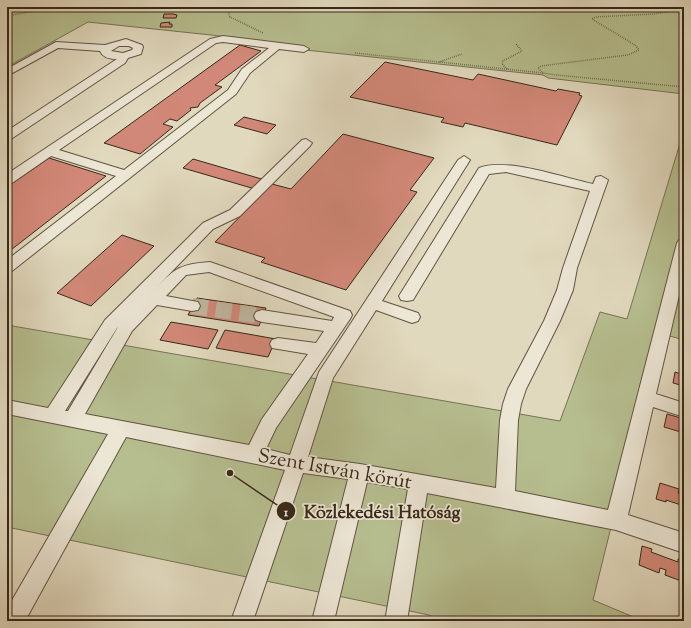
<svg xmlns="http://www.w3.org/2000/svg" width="691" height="628" font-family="'Sorts Mill Goudy',serif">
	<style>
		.green { fill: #b6be8f; stroke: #767354 }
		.building { fill: #d28878; stroke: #372818 }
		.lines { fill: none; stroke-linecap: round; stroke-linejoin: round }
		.minor-tunnel { stroke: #bfb69d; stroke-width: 16; stroke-dasharray: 16 8; stroke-linecap: butt }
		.minor-casing { stroke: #625442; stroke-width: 2 }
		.path { stroke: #372818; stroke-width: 1.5; stroke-dasharray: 0.5 1.5; stroke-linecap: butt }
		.minor { fill: #ece6d5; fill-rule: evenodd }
		.labels { text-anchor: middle; stroke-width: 3.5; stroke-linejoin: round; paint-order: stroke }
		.near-street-label { font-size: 20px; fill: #372818; stroke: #ece6d5 }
		.leader { fill: none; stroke: #372818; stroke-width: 1.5 }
		.callout-dot { fill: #372818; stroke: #ece6d5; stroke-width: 1.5 }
		.mark-label { font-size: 12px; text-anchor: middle; font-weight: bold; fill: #fff }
		.callout-label { font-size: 18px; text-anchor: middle; font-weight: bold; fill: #372818; stroke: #ece6d5; stroke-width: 3.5; stroke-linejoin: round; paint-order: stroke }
	</style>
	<rect width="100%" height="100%" fill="#e1d9be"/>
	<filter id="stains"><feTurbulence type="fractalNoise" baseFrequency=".005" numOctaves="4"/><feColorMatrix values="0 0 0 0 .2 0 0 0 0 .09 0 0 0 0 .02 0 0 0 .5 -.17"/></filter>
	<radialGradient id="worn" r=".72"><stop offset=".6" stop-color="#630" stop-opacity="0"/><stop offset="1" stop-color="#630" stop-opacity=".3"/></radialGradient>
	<g class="green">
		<path d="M7,7H684V94L548,78L543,75L305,50L307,48L211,35L88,22L7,67Z"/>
		<path d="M684,130V340L659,333L593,600L643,621H441L429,615L7,527V325L560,421L600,312L627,319Z"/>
	</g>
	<g class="building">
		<path d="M164,14H173L177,15L176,18H163Z"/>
		<path d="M170,22L169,24H172V27H160L161,23Z"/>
		<path d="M240,45L261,51L215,85L222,87L200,103L198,107L190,108L191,110L177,121L170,119L163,124L173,127L140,154L104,143Z"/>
		<path d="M385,62L473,80L478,74L556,91L558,89L580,93L579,95L582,96L557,145L465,123L463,127L441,122L444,118L350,97Z"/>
		<path d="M244,117L276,125L267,134L234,125Z"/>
		<path d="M343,134L434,158L410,190L417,192L346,290L261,262L265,258L215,242L272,184L291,189Z"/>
		<path d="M49,158L106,176L7,253V187Z"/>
		<path d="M193,159L265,180L255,189L183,168Z"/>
		<path d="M122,235L154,246L91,306L57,293Z"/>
		<path d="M197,298L266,308L259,326L188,315Z"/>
		<path d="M171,322L218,330L208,349L160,340Z"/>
		<path d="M225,330L276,339L268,357L216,348Z"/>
		<path d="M675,372L684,375V386L673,383Z"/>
		<path d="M667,414L684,419V433L664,427Z"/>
		<path d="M660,483L679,489L678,493L683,495L684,491V506L666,500V502L656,499Z"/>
		<path d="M642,546L652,549L651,552L678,562V559L684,561V582L665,575L666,570L660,568L659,573L639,565Z"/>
	</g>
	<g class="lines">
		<path class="minor-tunnel" d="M192,306L262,316"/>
		<defs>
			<g id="minor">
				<path d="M223,36L304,46L309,49L304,52L279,49L250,73L236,94L12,271L7,273V260L116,176L51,156L12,183L7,184V174L210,39ZM223,42L269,48L242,69L228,90L124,170L59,150L216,43Z"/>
				<path d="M126,39L142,45L143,47L141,54L128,58L125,63L11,139L7,140V131L117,59C110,59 103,58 100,51L58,48L7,76V69L56,42L105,45ZM119,46H129L133,48L132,50L123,53L111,51Z"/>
				<path d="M306,139L312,143L310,146L240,216L213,229L152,292C174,270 177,264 210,262L350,311L352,315L350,319L276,428L266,449L290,455L319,372L458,160L464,156L470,160L382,301L418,313L420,317L418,321L412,323L376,310L333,378L308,457L360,464L496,488L500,420L503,404L508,389L544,321L557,290L563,268L590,191L506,172L489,174L413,300L407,301L401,300L399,296L479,168C506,157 564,178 593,184L596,177L601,176L608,180L577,268L573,290L560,321L526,389L521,404L518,420L515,491L608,510L677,243L679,240L684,238V274L656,394L684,403V417L653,407L628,515L684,533V553L616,530L427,493L407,621H385L408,489L367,482L334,621H312L348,479L303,473L253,621H231L285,470L126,437L25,621H7V609L108,434L7,414V400L48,408L105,320L203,223L230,210L302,140ZM209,272L334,317L332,321L262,310L256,312L254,316L256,320L262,322L324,331L316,343L278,338L272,340L270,344L272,348L308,354L262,419L249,445L85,414L132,331L157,305L192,311L198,310L200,306L198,302L166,296L186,275ZM118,327L68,411H65L117,328Z"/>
			</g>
		</defs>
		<use href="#minor" class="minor-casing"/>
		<g class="path">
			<path d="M227,7L230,17L263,33"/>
			<path d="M684,9L654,14L595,17L592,19L635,45L639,50L628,55L541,66L538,68L543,73L556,75L684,87"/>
			<path d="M7,16L56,7"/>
			<path d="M355,53L543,73"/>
			<path d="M439,62L462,54"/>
			<path d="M507,69L502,64L503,61L522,51L516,44"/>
		</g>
		<use href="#minor" class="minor"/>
	</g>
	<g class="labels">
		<g class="near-street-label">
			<text transform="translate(335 468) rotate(10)" y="7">Szent István körút</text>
		</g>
	</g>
	<path class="leader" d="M230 473L286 511"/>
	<g class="callout-dot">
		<circle cx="230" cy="473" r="4"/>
		<circle cx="286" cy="511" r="10"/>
	</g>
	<g class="mark-label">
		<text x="286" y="516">1</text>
	</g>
	<g class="callout-label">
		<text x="382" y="518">Közlekedési Hatóság</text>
	</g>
	<rect width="691" height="628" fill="none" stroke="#e1d9be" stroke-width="24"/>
	<rect x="8" y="8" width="675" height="612" fill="none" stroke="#372818" stroke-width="2"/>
	<rect x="12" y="12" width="667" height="604" fill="none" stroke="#372818"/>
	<rect width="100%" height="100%" filter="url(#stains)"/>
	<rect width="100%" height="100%" fill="url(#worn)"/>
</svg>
